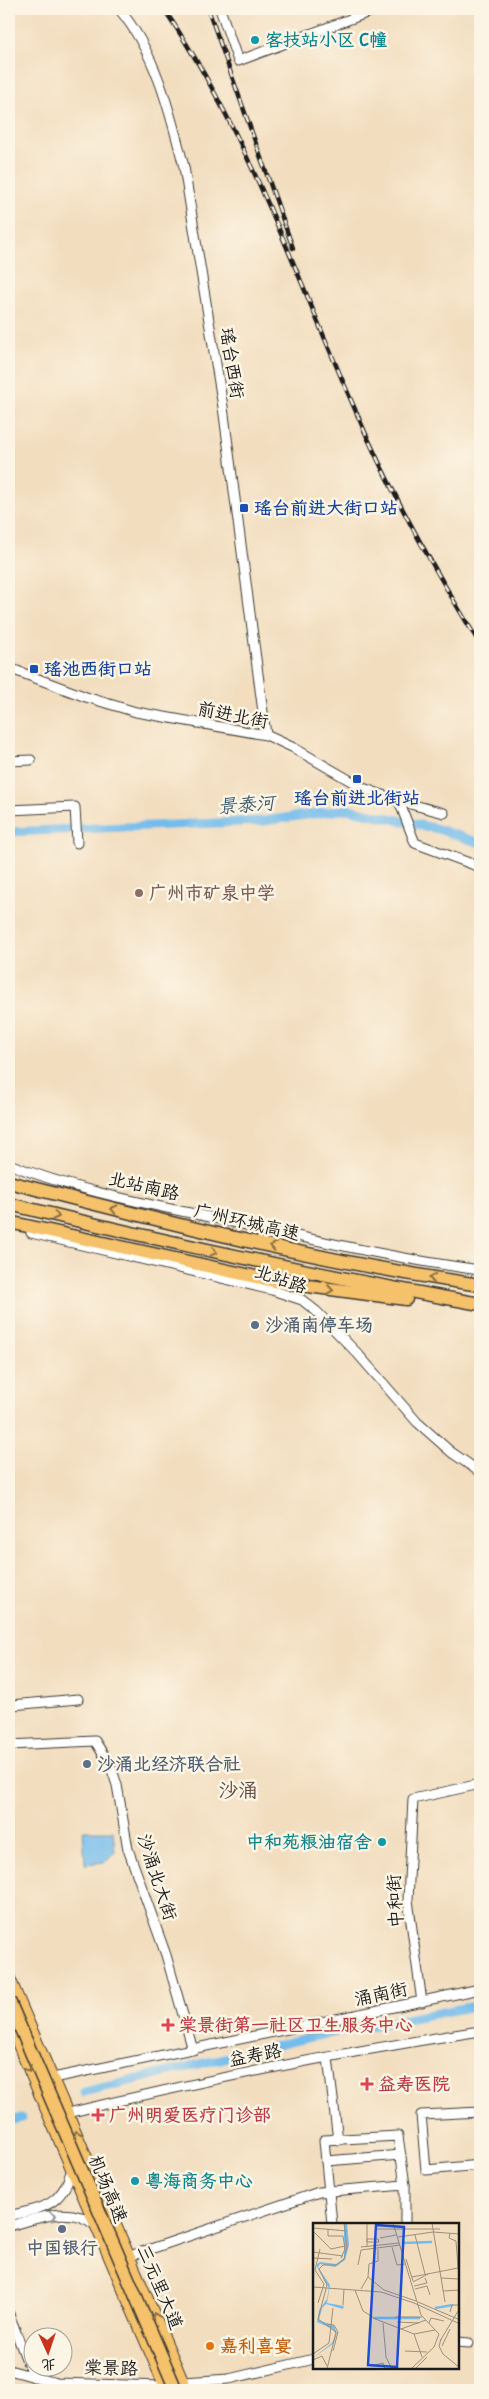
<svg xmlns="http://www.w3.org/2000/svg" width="489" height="2399" font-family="'Patrick Hand','LXGW WenKai TC',sans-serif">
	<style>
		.water { fill: #73bcec; stroke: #486c84 }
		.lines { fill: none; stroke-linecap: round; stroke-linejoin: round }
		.canal { stroke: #73bcec; stroke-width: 9 }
		.minor-casing { stroke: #3c3934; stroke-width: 11 }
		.major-casing { stroke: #3c3934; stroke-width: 12 }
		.highway-casing { stroke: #3c3934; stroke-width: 15 }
		.minor { stroke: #fff; stroke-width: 9 }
		.major { stroke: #f5c16b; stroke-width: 10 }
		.highway { stroke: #f5c16b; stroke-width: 12 }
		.rail-casing { stroke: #1c1c1c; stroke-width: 4.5 }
		.rail { stroke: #fcf5e5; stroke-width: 2.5; stroke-dasharray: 8; stroke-linecap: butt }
		.highway-bridge-casing { stroke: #3c3934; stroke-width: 15; stroke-linecap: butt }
		.highway-bridge { stroke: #f5c16b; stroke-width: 12 }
		.oneway { stroke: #886e44 }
		.oneway2 { stroke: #999 }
		.culture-dot { fill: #0f9aa8; stroke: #fcf5e5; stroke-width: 2 }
		.transit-dot { fill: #1a4fb4; stroke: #fcf5e5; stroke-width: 2 }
		.education-dot { fill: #8d6e63; stroke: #fcf5e5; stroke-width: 2 }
		.service-dot { fill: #5c6f8a; stroke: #fcf5e5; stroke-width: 2 }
		.health-dot { fill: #e0444e; stroke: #fcf5e5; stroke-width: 2 }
		.food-dot { fill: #e8710a; stroke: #fcf5e5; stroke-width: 2 }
		.labels { text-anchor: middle; stroke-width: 5; stroke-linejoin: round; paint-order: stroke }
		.culture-label { font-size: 18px; font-weight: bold; fill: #0d838f; stroke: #fcf5e5; text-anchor: start }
		.street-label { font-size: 18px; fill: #1c1c1c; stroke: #fcf5e5 }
		.transit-label { font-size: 18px; font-weight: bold; fill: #164399; stroke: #fcf5e5; text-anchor: start }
		.education-label { font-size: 18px; font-weight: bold; fill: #785e54; stroke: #fcf5e5; text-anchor: start }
		.service-label { font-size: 18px; font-weight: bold; fill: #4e5e75; stroke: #fcf5e5; text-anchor: start }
		.health-label { font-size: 18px; font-weight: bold; fill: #be3a42; stroke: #fcf5e5; text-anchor: start }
		.food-label { font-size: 18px; font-weight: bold; fill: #c56008; stroke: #fcf5e5; text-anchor: start }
		.water-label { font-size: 19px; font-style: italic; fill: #3f5c6f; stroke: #fcf5e5 }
		.quarter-label { font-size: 20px; fill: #624a41; stroke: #fcf5e5 }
		.inset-river { fill: none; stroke: #73bcec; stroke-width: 2.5 }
		.inset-road { fill: none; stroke: #9c907d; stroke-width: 1 }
		.view { fill: #1d4ed8; fill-opacity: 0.15; stroke: #1d4ed8; stroke-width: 2.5 }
		.inset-edge { fill: none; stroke: #1c1c1c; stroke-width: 2.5 }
	</style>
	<rect width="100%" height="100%" fill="#fcf5e5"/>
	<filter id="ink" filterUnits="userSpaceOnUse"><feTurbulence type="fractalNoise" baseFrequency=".02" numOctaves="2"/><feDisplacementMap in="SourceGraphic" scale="10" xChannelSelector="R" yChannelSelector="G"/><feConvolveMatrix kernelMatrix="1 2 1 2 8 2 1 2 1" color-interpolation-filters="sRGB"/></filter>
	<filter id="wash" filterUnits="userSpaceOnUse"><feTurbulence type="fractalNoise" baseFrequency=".0096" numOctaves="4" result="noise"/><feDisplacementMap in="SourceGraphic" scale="20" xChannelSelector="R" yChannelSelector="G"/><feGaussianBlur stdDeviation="1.12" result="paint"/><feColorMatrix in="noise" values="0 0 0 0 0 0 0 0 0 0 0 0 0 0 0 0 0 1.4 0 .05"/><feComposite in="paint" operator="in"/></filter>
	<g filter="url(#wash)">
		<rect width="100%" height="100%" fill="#f2ddbe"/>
		<path class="water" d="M83,1831H113L115,1851L105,1862L85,1864Z"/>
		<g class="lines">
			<g class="canal">
				<path d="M9,832L264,821L348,809L438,829L480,843"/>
				<path d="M84,2092L311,2037L480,2005"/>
				<path d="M9,2121L21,2118"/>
			</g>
		</g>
	</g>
	<g filter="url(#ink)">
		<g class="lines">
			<defs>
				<g id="minor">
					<path d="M119,9C156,53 170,112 184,167L223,407L266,735"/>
					<path d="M220,9L238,61L377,9"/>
					<path d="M9,668L86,697L136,712L266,735L294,748L363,788L399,801L444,813"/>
					<path d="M9,761L31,760"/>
					<path d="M399,801L415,843L480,867"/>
					<path d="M9,810L75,807L77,843"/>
					<path d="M9,1164C79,1192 154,1205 228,1221C312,1239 395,1259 480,1270"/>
					<path d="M31,1233L272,1290L302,1300L316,1311L357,1353L417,1422L451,1452L480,1472"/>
					<path d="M9,1713L12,1705L78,1699"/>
					<path d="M9,1745L95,1741L111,1767L117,1785L128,1849L166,1955L193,2050"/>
					<path d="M422,2002L408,1900L413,1799L480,1784"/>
					<path d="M328,2058L338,2140"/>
					<path d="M53,2078L480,1989"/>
					<path d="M480,2112L421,2115L426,2170L480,2165"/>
					<path d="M68,2113C204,2080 342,2052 480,2031"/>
					<path d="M326,2161L401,2155"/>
					<path d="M9,2216C41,2208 61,2207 71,2172"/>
					<path d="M332,2224L324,2140L398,2136L405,2185V2224"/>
					<path d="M9,2226C37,2219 70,2204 95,2225"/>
					<path d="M130,2256L319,2192L405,2185"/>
					<path d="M9,2314L33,2377"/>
					<path d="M458,2342L469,2343"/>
					<path d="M9,2370L57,2383L164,2386L183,2382L229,2379L314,2359"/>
				</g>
				<g id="major">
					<path d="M9,1976L187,2390"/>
					<path d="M9,2024L166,2390"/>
				</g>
				<g id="highway">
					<path d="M9,1182C164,1222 321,1262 480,1285"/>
					<path d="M9,1204C165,1242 322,1276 480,1304"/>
					<path d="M9,1222L278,1282L406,1299"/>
				</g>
			</defs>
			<use href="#minor" class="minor-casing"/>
			<use href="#major" class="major-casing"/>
			<use href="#highway" class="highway-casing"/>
			<use href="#minor" class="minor"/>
			<use href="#major" class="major"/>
			<use href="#highway" class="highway"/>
			<defs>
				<g id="rail">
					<path d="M164,9C247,131 295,273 354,407C389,490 433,568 480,644"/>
					<path d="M208,9L293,248"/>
				</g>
			</defs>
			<use href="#rail" class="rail-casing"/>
			<use href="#rail" class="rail"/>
			<defs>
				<path id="highway-bridge" d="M9,2001L176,2390"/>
			</defs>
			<use href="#highway-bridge" class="highway-bridge-casing"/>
			<use href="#highway-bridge" class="highway-bridge"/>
		</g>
		<defs><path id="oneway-chevron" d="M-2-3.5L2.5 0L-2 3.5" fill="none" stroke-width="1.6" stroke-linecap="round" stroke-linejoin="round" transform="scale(1.25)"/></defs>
		<g class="oneway">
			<use href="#oneway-chevron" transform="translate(114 1209) rotate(-166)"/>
			<use href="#oneway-chevron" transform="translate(56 1216) rotate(14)"/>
			<use href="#oneway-chevron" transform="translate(273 1246) rotate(-168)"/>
			<use href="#oneway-chevron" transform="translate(214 1252) rotate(13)"/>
			<use href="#oneway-chevron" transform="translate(432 1278) rotate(-170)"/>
			<use href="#oneway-chevron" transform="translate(330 1290) rotate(8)"/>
			<use href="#oneway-chevron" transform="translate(28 2069) rotate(67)"/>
			<use href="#oneway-chevron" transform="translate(77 2134) rotate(-114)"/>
			<use href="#oneway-chevron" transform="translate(155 2316) rotate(-113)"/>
		</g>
		<use class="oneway2" href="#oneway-chevron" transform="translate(53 2216) rotate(-10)"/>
	</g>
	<g class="culture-dot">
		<circle cx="255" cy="40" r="5"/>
		<circle cx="382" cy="1842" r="5"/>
		<circle cx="135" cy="2181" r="5"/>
	</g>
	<g class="transit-dot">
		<rect x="239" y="503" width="10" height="10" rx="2.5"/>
		<rect x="29" y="664" width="10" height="10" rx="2.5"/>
		<rect x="352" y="774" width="10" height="10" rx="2.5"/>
	</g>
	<circle class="education-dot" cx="139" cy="893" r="5"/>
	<g class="service-dot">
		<circle cx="255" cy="1325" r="5"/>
		<circle cx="87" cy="1764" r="5"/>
		<circle cx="62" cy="2229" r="5"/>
	</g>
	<g class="health-dot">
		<path d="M165.5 2017.5h5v5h5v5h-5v5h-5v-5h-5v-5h5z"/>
		<path d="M364.5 2076.5h5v5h5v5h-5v5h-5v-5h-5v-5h5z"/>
		<path d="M95.5 2107.5h5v5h5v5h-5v5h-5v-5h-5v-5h5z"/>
	</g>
	<circle class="food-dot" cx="210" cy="2346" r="5"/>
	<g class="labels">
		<g class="culture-label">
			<text x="265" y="46">客技站小区 C幢</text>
			<text x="372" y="1848" text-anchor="end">中和苑粮油宿舍</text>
			<text x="145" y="2187">粤海商务中心</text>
		</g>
		<g class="street-label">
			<text transform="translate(232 363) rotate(81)" y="6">瑶台西街</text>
			<text transform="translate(233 715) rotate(11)" y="6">前进北街</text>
			<text transform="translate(144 1186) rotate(13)" y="6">北站南路</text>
			<text transform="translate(247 1222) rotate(13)" y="6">广州环城高速</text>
			<text transform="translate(281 1279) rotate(19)" y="6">北站路</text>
			<text transform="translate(157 1877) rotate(72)" y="6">沙涌北大街</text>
			<text transform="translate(395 1901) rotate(-93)" y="6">中和街</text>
			<text transform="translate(381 1994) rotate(-12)" y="6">涌南街</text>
			<text transform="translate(255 2055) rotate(-11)" y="6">益寿路</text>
			<text transform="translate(108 2189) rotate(67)" y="6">机场高速</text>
			<text transform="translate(160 2287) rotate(67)" y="6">三元里大道</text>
			<text transform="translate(111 2368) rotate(1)" y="6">棠景路</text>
		</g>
		<g class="transit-label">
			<text x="254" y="514">瑶台前进大街口站</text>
			<text x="44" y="675">瑶池西街口站</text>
			<text x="357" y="804" text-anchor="middle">瑶台前进北街站</text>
		</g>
		<g class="education-label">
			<text x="149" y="899">广州市矿泉中学</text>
		</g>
		<g class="service-label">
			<text x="265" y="1331">沙涌南停车场</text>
			<text x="97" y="1770">沙涌北经济联合社</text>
			<text x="62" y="2254" text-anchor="middle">中国银行</text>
		</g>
		<g class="health-label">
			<text x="179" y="2031">棠景街第一社区卫生服务中心</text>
			<text x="378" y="2090">益寿医院</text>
			<text x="109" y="2121">广州明爱医疗门诊部</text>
		</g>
		<g class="food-label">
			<text x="220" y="2352">嘉利喜宴</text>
		</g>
		<g class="water-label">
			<text transform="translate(246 804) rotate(-4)" y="7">景泰河</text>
		</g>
		<g class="quarter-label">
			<text x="238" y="1797">沙涌</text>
		</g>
	</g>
	<g transform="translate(313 2223)">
		<rect width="146" height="146" fill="#f2ddbe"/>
		<path d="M31,0H34L36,22L32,37L22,44L7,41L5,44L17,62L14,80L31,83L30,86L13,81L9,85L6,97L21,103L24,110L21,120L0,135L19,120L23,111L20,106L4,99L6,87L14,76L16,65L3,42L7,39L23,41L31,35Z" fill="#73bcec"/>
		<path class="inset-river" d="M89,20L119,19M122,85L140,82M62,95H107"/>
		<path class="inset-road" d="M54,0V24M80,0L108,92L126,111L121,124L99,145M119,0L132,79M0,5L34,8M15,6V13H30L32,26L28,35M64,6H127M1,9L18,26L32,23M102,12L112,51M85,14L120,9L147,11M67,15L83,12M54,16H65L66,19H54ZM48,24L86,20M79,24L84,42L92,41M0,29L30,33M0,35L19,36M93,36L100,58M45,42L48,27L87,22M55,54L56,41L65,38V26M99,54L145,45M128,55L146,56L143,18L136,15L137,10M100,59L115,51M101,63L114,60L112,55M0,64L68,69L101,80L147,101M48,66L55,54L71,67L103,78M102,66L114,63L117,72M42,67L50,88L63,96M130,68L147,67M105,79L147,97M5,80L11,61L2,47L7,26M30,82L31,66M137,89L139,82H147M82,94H109M60,95L101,111L109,134M84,99L106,100M70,100L73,134L79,146M116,100L118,95L131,98M14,101L21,102L25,109L20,128M88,106L113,97M101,111L122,107M128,116L126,123L130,131L147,145M127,118L147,85M129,123L137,106M92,128L114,129M0,131L16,120L20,85M0,137L9,133L14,143M58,143L70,140L72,146M14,146L23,109L5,96L14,62L6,46L10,42H24L31,36L34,24L31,0M102,146L114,134"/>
		<path class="view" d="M63,2L91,4L84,144L55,142Z"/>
		<rect width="146" height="146" class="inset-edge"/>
	</g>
	<rect width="489" height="2399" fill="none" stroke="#fcf5e5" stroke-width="30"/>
	<g transform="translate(48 2352) rotate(177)"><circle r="24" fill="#fcf5e5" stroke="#a29e95"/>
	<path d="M0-4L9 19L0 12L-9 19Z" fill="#c8321e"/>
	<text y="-8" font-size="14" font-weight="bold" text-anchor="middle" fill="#1c1c1c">北</text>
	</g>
</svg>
